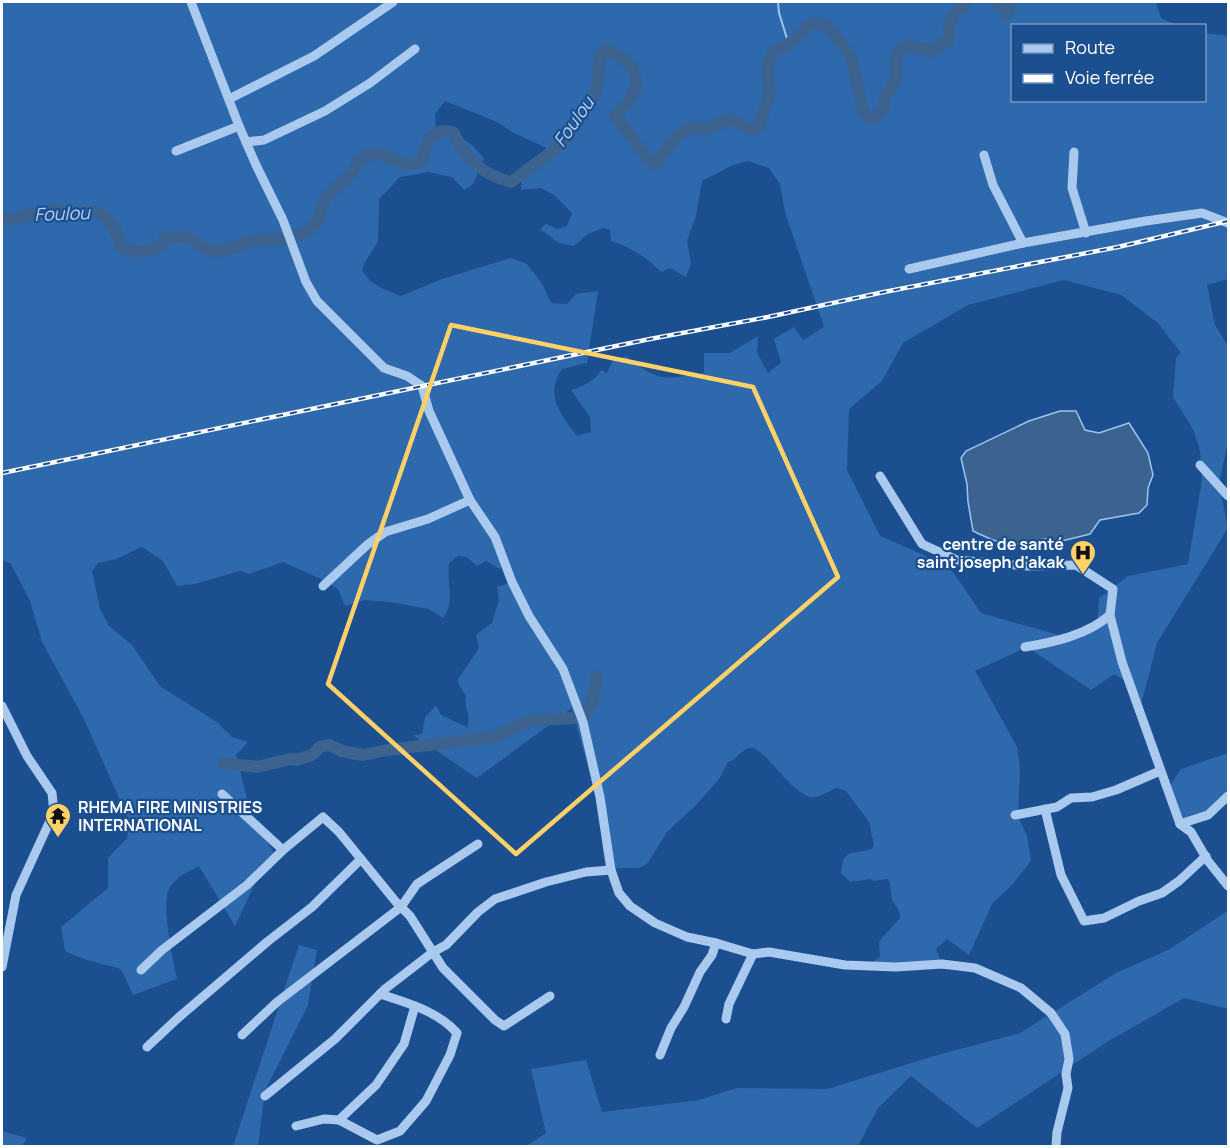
<svg xmlns="http://www.w3.org/2000/svg" width="1230" height="1148" font-family="Manrope,sans-serif">
	<style>
		.green { fill: #2e69ad; fill-rule: evenodd }
		.water { fill: #3c6290; stroke: #9cc4f0; stroke-width: 1.5 }
		.lines { fill: none; stroke-linecap: round; stroke-linejoin: round }
		.stream { stroke: #9cc4f0; stroke-width: 2 }
		.river { stroke: #3c6290; stroke-width: 12 }
		.minor { stroke: #a9c9ee; stroke-width: 9 }
		.rail-casing { stroke: #fff; stroke-width: 4.5 }
		.rail { stroke: #1b4f8f; stroke-width: 2; stroke-dasharray: 7; stroke-linecap: butt }
		.marked { fill: none; stroke: #ffd166; stroke-width: 4.5; stroke-linejoin: round }
		.labels { text-anchor: middle; stroke-width: 4.5; stroke-linejoin: round; paint-order: stroke }
		.poi-label { font-size: 16px; font-weight: bold; fill: #fff; stroke: #1b4f8f; text-anchor: end }
		.water-label { font-size: 18px; font-style: italic; fill: #b5d3f5; stroke: #1b4f8f }
	</style>
	<rect width="100%" height="100%" fill="#1b4f8f"/>
	<g class="green">
		<path d="M2,2H1156L1161,18L1177,25L1012,26V100H1204L1205,33L1228,36V279L1207,285L1215,325L1228,346V442L1219,483L1228,528L1157,643L1139,713L1131,684L1114,674L1091,690L1027,647L975,671L1017,747L1020,768L1018,816L1027,836L1031,861L1012,885L992,904L969,955L947,939L936,949L942,964L866,966L880,957L879,943L881,939L900,918C901,910 895,907 892,899C890,892 892,886 888,879L874,881L870,879L850,882L841,873C843,847 853,855 872,849L874,845L869,822L846,791L837,788C831,790 823,795 816,797C796,802 765,747 751,748C742,748 737,760 728,762L719,779L697,804L667,832L647,864L639,868H619L611,870L609,845L572,708L477,778L413,735L422,734L425,717L436,706L441,715L467,727C472,715 463,707 466,696L459,685L458,679L479,648L476,635L492,623L499,600L497,587L512,582L504,562L500,569L486,561L477,566L467,557L458,556L449,563C446,583 456,600 443,618L429,609L390,602L365,600L345,606L338,589L323,580L283,562L249,574L240,571L195,584L177,586L163,561L142,547L116,559L98,563L92,571L100,609L109,626L132,645L160,686L218,723L232,737L248,742L236,755L251,814L274,853L261,871L235,926L199,866C188,872 175,877 169,889C161,905 173,961 177,979L133,995L121,969L84,959L65,951L61,927L108,888V858L127,838L130,823L84,719L42,642L30,601L11,564L2,560ZM445,101L497,122L514,133L553,151L522,174L521,190L541,188L554,195L572,213L567,226L558,229L546,224L540,229L559,243L574,246L588,234L603,228L610,230L611,241C630,247 647,257 661,272L670,268L686,277L691,264L687,241L696,216L702,181L733,165L748,161L769,168L780,184L785,212L824,327L803,340L794,327L774,339L781,363L768,373L757,353L758,336L730,353H704V373C663,380 659,382 626,356L612,362L607,373L601,370C594,382 583,386 571,390L590,417L591,432L577,436C561,415 544,395 562,369L587,363L598,291L576,294L567,304L551,303L543,285L527,264L511,258L442,279L401,296L381,288L370,281L362,271L366,260L378,242L379,199L400,177L428,172L452,177L464,190L473,184L484,158L472,145L453,132L436,133L435,114ZM1064,280L1121,295L1158,323L1181,353L1176,358L1173,397L1194,431L1200,451L1202,480L1188,564L1128,576L1099,598L1097,629L1073,639L981,613L953,572L924,555L880,536L847,470L849,409L882,381L903,343L968,305Z"/>
		<path d="M1228,753V796L1222,803L1180,824L1167,790L1181,769Z"/>
		<path d="M1226,912L1228,913V1009L1184,998L1107,1042L977,1128L911,1076L878,1108L858,1146H526L546,1133L531,1069L586,1060L602,1112L699,1100L737,1088L827,1089L934,1056L1020,1033L1116,973L1168,950Z"/>
		<path d="M299,945L317,950L308,1005L265,1091L258,1146H233Z"/>
		<path d="M2,1131L27,1138L22,1146H2Z"/>
	</g>
	<path class="water" d="M1060,411H1076L1085,430L1099,433L1129,423L1148,453L1153,475L1148,488L1147,505L1139,513L1100,520L1090,534L1050,544L1046,539C1036,539 1026,544 1016,544C1001,545 986,537 973,531L968,502L967,484L961,458L966,451L1029,421Z"/>
	<g class="lines">
		<path class="stream" d="M778,2L779,13L789,45"/>
		<g class="river">
			<path d="M996,2L1007,14L1011,2"/>
			<path d="M2,219H13L52,210L77,214L97,211C109,220 119,231 121,247C140,254 146,254 163,243V239C197,228 196,253 218,251C229,250 239,245 249,242C261,239 270,241 281,239C292,238 311,232 317,222C321,215 321,206 325,200C331,190 343,183 351,174C355,168 357,160 365,156C384,148 402,171 422,162C426,144 430,127 453,132C466,159 481,174 511,182L553,151L572,131L596,91L598,85L599,57L607,50C644,66 645,89 615,116L649,160L653,163H657L675,138L690,127C695,128 701,129 705,129C728,124 725,112 750,130L758,128L770,92L767,70L773,51C790,45 798,38 810,24L827,25L851,56L863,110L869,118H874L883,108L886,94L890,91L897,75L895,63L898,53L905,45L932,51L949,40V26L952,17L967,2"/>
			<path d="M584,716L593,700L597,677"/>
			<path d="M224,763L257,767L290,759L297,760L312,755L320,747L329,745L342,751L363,755L387,750L494,737L519,725L535,720L578,718"/>
		</g>
		<g class="minor">
			<path d="M191,2L239,126L256,165L283,220L306,282L317,301L384,368L407,376L422,386L429,411L470,500L495,537L512,582L529,616L563,669L583,722L600,797L611,870L619,893L630,906L655,923L687,937L716,943L753,954L769,952L845,965L896,967L942,964L975,968L1021,988L1051,1013L1065,1034L1069,1059L1066,1074L1068,1088L1057,1132L1056,1146"/>
			<path d="M229,99L314,56L393,2"/>
			<path d="M246,142L264,140L325,111L370,83L415,49"/>
			<path d="M176,151L239,126"/>
			<path d="M1074,152L1072,188L1086,233"/>
			<path d="M984,155L993,185L1023,243L1146,221L1202,213L1228,223"/>
			<path d="M909,269L1023,243"/>
			<path d="M1200,465L1228,496"/>
			<path d="M880,476L922,544L957,560L1028,566L1076,565L1113,589L1110,615L1122,662L1180,824L1191,832L1208,861L1228,886"/>
			<path d="M323,586L367,545L385,532L428,519L470,500"/>
			<path d="M1025,647C1055,642 1087,635 1110,615"/>
			<path d="M2,706L27,756L52,793L54,812L16,895L2,967"/>
			<path d="M222,794L283,850"/>
			<path d="M1045,809L1061,875L1084,921L1104,918L1139,901L1162,893L1179,881L1206,856"/>
			<path d="M1015,815L1057,807L1071,798L1092,797L1116,790L1160,771"/>
			<path d="M1180,824L1208,815L1228,796"/>
			<path d="M141,970L162,950L247,885L283,850L323,817L339,832L396,902L410,916L443,968L495,1020L504,1026L550,996"/>
			<path d="M726,1019L729,1004L753,954"/>
			<path d="M242,1035L277,1002L401,907L417,884L478,844"/>
			<path d="M147,1047L178,1018L267,942L312,907L361,859"/>
			<path d="M660,1055L671,1028L684,1007L700,972L712,955L716,943"/>
			<path d="M265,1096L335,1039L385,989L433,952L446,945L478,912L495,899L546,882L586,872L611,870"/>
			<path d="M339,1120L377,1140L400,1131L426,1101L450,1055L457,1033C438,1011 407,1003 380,994"/>
			<path d="M296,1126L324,1119L339,1120L376,1085L404,1044L415,1006"/>
		</g>
		<defs>
			<path id="rail" d="M2,473L650,339L768,317L884,292L1118,247L1228,221"/>
		</defs>
		<use href="#rail" class="rail-casing"/>
		<use href="#rail" class="rail"/>
	</g>
	<path class="marked" d="M451,325L753,387L838,577L516,854L328,684Z"/>
	<defs>
		<symbol id="hospital-pin" viewBox="-11 -11 22 30"><path d="M0 17L-7.5 6A9.5 9.5 0 1 1 7.5 6Z" fill="#ffd166" stroke="#1b4f8f"/><path d="M-5-5h3v3.5h4V-5h3V5h-3V1.5h-4V5h-3Z" fill="#111"/></symbol>
		<symbol id="temple-pin" viewBox="-11 -11 22 30"><path d="M0 17L-7.5 6A9.5 9.5 0 1 1 7.5 6Z" fill="#ffd166" stroke="#1b4f8f"/><path d="M0-6L5-2H3V0L6.5 2.5H4V6H1.5V3h-3V6H-4V2.5H-6.5L-3 0V-2H-5Z" fill="#111"/></symbol>
	</defs>
	<g fill-rule="evenodd">
		<use href="#hospital-pin" x="1068" y="538" width="30" height="40"/>
		<use href="#temple-pin" x="43" y="801" width="30" height="40"/>
	</g>
	<g class="labels">
		<g class="poi-label">
			<text x="1064" y="550">centre de santé<tspan x="1064" dy="18">saint joseph d'akak</tspan></text>
			<text x="78" y="813" text-anchor="start">RHEMA FIRE MINISTRIES<tspan x="78" dy="18">INTERNATIONAL</tspan></text>
		</g>
		<g class="water-label">
			<text transform="translate(574 122) rotate(-55)" y="6">Foulou</text>
			<text transform="translate(62 214) rotate(-2)" y="6">Foulou</text>
		</g>
	</g>
	<rect width="1230" height="1148" fill="none" stroke="#ffffff" stroke-width="6"/>
	<rect x="1011" y="24" width="195" height="78" fill="#1b4f8f" stroke="#7695bc" stroke-width="1.5"/>
	<rect x="1023" y="44" width="30" height="9" fill="#a9c9ee" stroke="#7695bc" stroke-width="1.5"/>
	<text x="1065" y="54" font-size="18" fill="#ffffff">Route</text>
	<rect x="1023" y="74" width="30" height="9" fill="#ffffff" stroke="#7695bc" stroke-width="1.5"/>
	<text x="1065" y="84" font-size="18" fill="#ffffff">Voie ferrée</text>
</svg>
